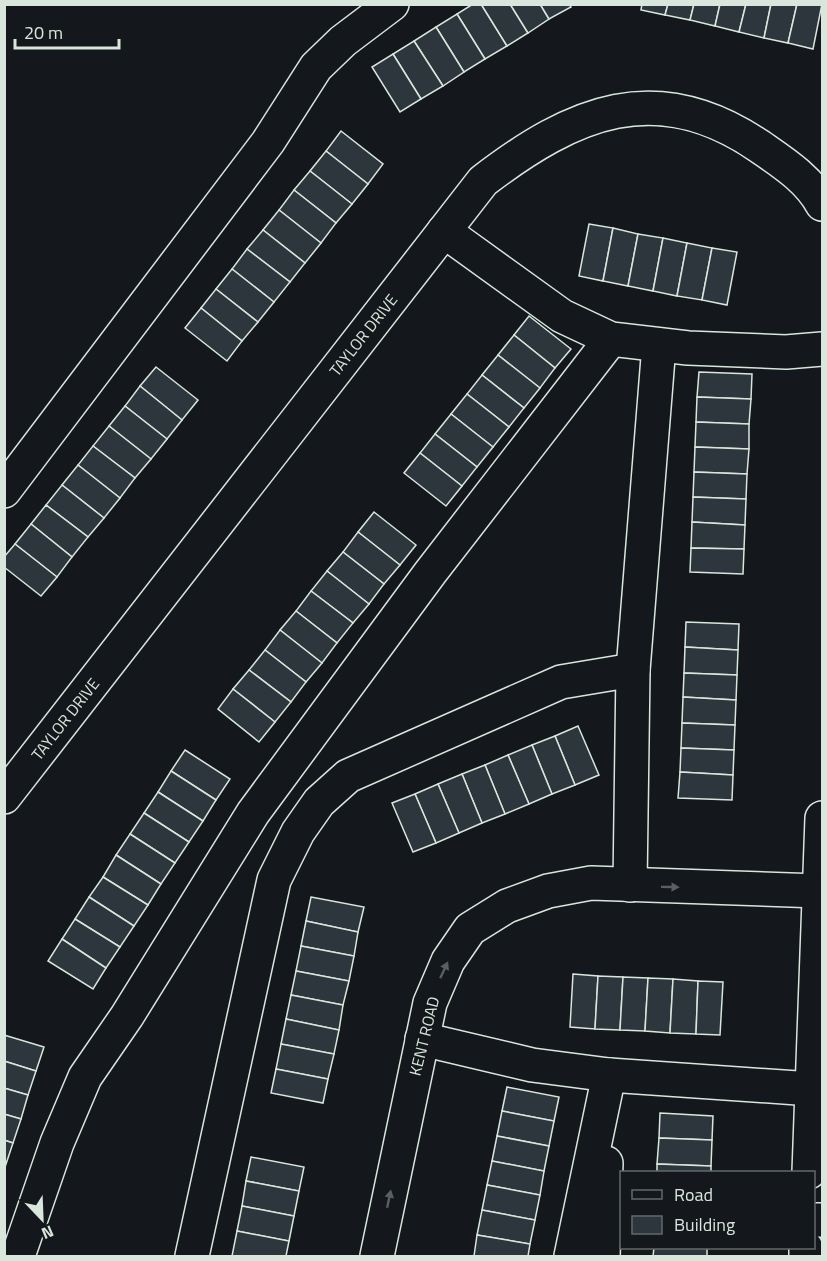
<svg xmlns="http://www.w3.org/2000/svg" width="827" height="1261" font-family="'Titillium Web',sans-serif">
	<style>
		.building { fill: #2c363c; stroke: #d8e6dc; stroke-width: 1.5 }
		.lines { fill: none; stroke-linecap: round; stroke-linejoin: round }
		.minor-casing { stroke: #d8e6dc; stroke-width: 36 }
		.minor { stroke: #14181c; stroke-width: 33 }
		.oneway { fill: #59605f }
		.labels { text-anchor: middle; stroke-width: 4.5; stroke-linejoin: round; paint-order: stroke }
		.street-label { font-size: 16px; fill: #d8e6dc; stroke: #14181c }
	</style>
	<rect width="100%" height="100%" fill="#14181c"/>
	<g class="building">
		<path d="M473,4H481L507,46L485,59L457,14Z"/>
		<path d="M481,4H510L528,33L507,46Z"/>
		<path d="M510,4H540L549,19L528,33Z"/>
		<path d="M540,4H569L571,7L549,19Z"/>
		<path d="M642,4H668L665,15L641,10Z"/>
		<path d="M668,4H694L690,20L665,15Z"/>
		<path d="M694,4H720L715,26L690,20Z"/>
		<path d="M720,4H746L739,32L715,26Z"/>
		<path d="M746,4H771L764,38L739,32Z"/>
		<path d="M771,4H797L788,43L764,38Z"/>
		<path d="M797,4H822L813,49L788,43Z"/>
		<path d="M457,14L485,59L464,72L436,27Z"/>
		<path d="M436,27L464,72L443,86L414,41Z"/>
		<path d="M414,41L443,86L421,99L393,54Z"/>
		<path d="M393,54L421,99L400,112L372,67Z"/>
		<path d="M341,131L383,164L368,184L326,151Z"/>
		<path d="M326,151L368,184L352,204L310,171Z"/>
		<path d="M310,171L352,204L336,223L294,190Z"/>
		<path d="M294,190L336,223L321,243L279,210Z"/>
		<path d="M279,210L321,243L305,263L263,230Z"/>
		<path d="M589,224L613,228L603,281L579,276Z"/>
		<path d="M613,228L638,234L628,286L603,281Z"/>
		<path d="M263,230L305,263L290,282L247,249Z"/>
		<path d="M638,234L663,238L653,291L628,286Z"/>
		<path d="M663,238L687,243L677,296L653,291Z"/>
		<path d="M687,243L712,248L702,300L677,296Z"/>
		<path d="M712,248L737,252L727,305L702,300Z"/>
		<path d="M247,249L290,282L274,302L232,269Z"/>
		<path d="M232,269L274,302L258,322L216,289Z"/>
		<path d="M216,289L258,322L242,341L201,308Z"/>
		<path d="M201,308L242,341L227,361L185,328Z"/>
		<path d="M529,316L571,349L555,368L514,335Z"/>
		<path d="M514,335L555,368L540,388L498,355Z"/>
		<path d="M498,355L540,388L524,408L482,375Z"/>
		<path d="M156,367L198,400L182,420L140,386Z"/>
		<path d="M699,372L752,374L751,399L697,397Z"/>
		<path d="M482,375L524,408L509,427L467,394Z"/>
		<path d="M140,386L182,420L167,439L125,406Z"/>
		<path d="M467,394L509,427L493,447L451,414Z"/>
		<path d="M697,397L751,399L749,424L696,422Z"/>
		<path d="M125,406L167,439L151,459L109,426Z"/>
		<path d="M451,414L493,447L477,467L435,434Z"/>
		<path d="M696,422L749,424V449L695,447Z"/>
		<path d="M109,426L151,459L135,478L93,446Z"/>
		<path d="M435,434L477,467L462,486L420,453Z"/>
		<path d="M93,446L135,478L120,498L78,465Z"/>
		<path d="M695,447L749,449L747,474L694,472Z"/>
		<path d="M420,453L462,486L446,506L404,473Z"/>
		<path d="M78,465L120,498L104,518L62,485Z"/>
		<path d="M694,472L747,474L746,499L693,497Z"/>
		<path d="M62,485L104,518L88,537L46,505Z"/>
		<path d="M693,497L746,499L745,525L692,522Z"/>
		<path d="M46,505L88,537L72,557L31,524Z"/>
		<path d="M374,512L416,545L400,565L358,532Z"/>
		<path d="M692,522L745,525L744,549L691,548Z"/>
		<path d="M31,524L72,557L57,577L15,544Z"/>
		<path d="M358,532L400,565L384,584L343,552Z"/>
		<path d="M15,544L57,577L41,596L4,567V557Z"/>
		<path d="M691,548L744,549L743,574L690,572Z"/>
		<path d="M343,552L384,584L369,604L327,571Z"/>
		<path d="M327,571L369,604L353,623L311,591Z"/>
		<path d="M311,591L353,623L337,643L296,611Z"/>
		<path d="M296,611L337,643L322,663L280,630Z"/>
		<path d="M686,622L739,624L738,650L685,647Z"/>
		<path d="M280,630L322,663L306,682L265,650Z"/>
		<path d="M685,647L738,650L737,675L684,673Z"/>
		<path d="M265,650L306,682L291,702L249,670Z"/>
		<path d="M249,670L291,702L275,722L233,689Z"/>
		<path d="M684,673L737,675L736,700L683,697Z"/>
		<path d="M233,689L275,722L259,742L218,709Z"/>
		<path d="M683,697L736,700L735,725L682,723Z"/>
		<path d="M682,723L735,725L734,750L681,748Z"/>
		<path d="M578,726L599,775L575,785L555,736Z"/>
		<path d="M555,736L575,785L552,794L532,745Z"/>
		<path d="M532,745L552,794L529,804L508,755Z"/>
		<path d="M681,748L734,750L733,775L680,772Z"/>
		<path d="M185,750L230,779L216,800L171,771Z"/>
		<path d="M508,755L529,804L505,814L485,765Z"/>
		<path d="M485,765L505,814L482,823L462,774Z"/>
		<path d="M171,771L216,800L203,821L158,792Z"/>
		<path d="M680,772L733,775L732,800L678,798Z"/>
		<path d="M462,774L482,823L459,833L438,784Z"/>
		<path d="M438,784L459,833L436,843L415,794Z"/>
		<path d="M158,792L203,821L189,842L144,813Z"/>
		<path d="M415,794L436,843L413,852L392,803Z"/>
		<path d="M144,813L189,842L175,863L130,834Z"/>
		<path d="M130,834L175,863L161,884L116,855Z"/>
		<path d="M116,855L161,884L148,905L103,877Z"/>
		<path d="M103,877L148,905L134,926L89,897Z"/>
		<path d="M89,897L134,926L120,947L75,919Z"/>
		<path d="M311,897L364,907L358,932L306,921Z"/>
		<path d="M75,919L120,947L106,968L62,939Z"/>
		<path d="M306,921L358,932L354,956L301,946Z"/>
		<path d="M62,939L106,968L93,989L48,961Z"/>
		<path d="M301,946L354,956L349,981L296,971Z"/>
		<path d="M296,971L349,981L343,1005L291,995Z"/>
		<path d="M573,974L598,976L595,1029L570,1027Z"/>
		<path d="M598,976L623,977L620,1030L595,1029Z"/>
		<path d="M623,977L648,978L645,1031L620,1030Z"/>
		<path d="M648,978L673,979L670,1033L645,1031Z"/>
		<path d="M673,979L698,981L696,1034L670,1033Z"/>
		<path d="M698,981L723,982L720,1035L696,1034Z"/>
		<path d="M291,995L343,1005L339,1030L286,1019Z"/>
		<path d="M286,1019L339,1030L334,1054L281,1044Z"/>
		<path d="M4,1035L44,1047L36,1071L4,1061Z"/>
		<path d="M281,1044L334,1054L328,1079L276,1069Z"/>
		<path d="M4,1061L36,1071L28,1095L4,1088Z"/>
		<path d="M276,1069L328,1079L323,1103L271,1093Z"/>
		<path d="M507,1087L559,1097L554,1121L502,1111Z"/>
		<path d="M4,1088L28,1095L21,1119L4,1114Z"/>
		<path d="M502,1111L554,1121L549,1146L497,1136Z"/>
		<path d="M660,1113L713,1116L712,1140L659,1138Z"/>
		<path d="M4,1114L21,1119L13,1143L4,1140Z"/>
		<path d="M497,1136L549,1146L544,1171L492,1161Z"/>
		<path d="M659,1138L712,1140L711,1166L657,1164Z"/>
		<path d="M4,1140L13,1143L5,1167L4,1166Z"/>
		<path d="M251,1157L304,1167L299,1191L246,1181Z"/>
		<path d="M492,1161L544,1171L540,1195L487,1185Z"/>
		<path d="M657,1164L711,1166V1172H657Z"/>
		<path d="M246,1181L299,1191L294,1216L242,1206Z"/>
		<path d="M487,1185L540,1195L535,1220L482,1210Z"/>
		<path d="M242,1206L294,1216L289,1241L237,1231Z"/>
		<path d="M482,1210L535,1220L530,1244L477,1235Z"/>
		<path d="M237,1231L289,1241L286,1256H232Z"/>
		<path d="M477,1235L530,1244L528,1256H474Z"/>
		<path d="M654,1248H707V1256H653Z"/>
	</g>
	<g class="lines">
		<defs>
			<g id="minor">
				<path d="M444,231L562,316L611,339L688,348L786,352L822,349"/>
				<path d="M4,491L268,142L316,67L343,41L392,4"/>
				<path d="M4,797L483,181C573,112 656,76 759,146C782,162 809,179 822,204"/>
				<path d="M630,885L633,670L659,345"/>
				<path d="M422,1039L532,1065L609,1075L812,1089"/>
				<path d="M809,1172L822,818"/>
				<path d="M814,1220H822"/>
				<path d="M18,1256L57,1143L85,1077L127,1016L253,813L430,573L611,339"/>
				<path d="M192,1256L274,880L298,832L319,802L348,776L561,682L633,670"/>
				<path d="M377,1256L430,1003L448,961L470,929L507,906L548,891L591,883L819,891"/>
				<path d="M571,1256L609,1075"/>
				<path d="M603,1256L606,1163"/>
				<path d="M806,1256V1248"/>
			</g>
		</defs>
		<use href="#minor" class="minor-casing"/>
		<use href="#minor" class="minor"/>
	</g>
	<defs><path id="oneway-solid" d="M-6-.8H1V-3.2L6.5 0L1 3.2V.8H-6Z" transform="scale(1.5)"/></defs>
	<g class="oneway">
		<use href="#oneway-solid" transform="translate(670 887) rotate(1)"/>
		<use href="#oneway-solid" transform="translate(444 970) rotate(-65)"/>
		<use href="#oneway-solid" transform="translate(389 1199) rotate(-78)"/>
	</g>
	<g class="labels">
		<g class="street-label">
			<text transform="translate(363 335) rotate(-52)" y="6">TAYLOR DRIVE</text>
			<text transform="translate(65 719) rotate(-52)" y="6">TAYLOR DRIVE</text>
			<text transform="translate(424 1036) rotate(-76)" y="6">KENT ROAD</text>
		</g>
	</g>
	<rect width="827" height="1261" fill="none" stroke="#d8e6dc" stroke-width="12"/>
	<rect x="620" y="1171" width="195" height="78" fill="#14181c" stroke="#626a69" stroke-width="1.5"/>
	<rect x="632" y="1190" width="30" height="9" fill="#14181c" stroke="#626a69" stroke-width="1.5"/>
	<text x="674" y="1201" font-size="18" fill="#d8e6dc">Road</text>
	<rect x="632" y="1216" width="30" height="18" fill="#2c363c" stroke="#626a69" stroke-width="1.5"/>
	<text x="674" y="1231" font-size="18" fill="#d8e6dc">Building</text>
	<g transform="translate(42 1219) rotate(157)" stroke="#14181c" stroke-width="4.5" paint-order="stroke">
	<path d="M0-4.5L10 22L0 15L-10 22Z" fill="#d8e6dc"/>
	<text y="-9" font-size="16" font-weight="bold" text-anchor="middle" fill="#d8e6dc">N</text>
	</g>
	<path d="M15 39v9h104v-9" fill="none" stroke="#d8e6dc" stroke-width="3"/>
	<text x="24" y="39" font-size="18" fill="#d8e6dc" stroke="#14181c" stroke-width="4.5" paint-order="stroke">20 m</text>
</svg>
